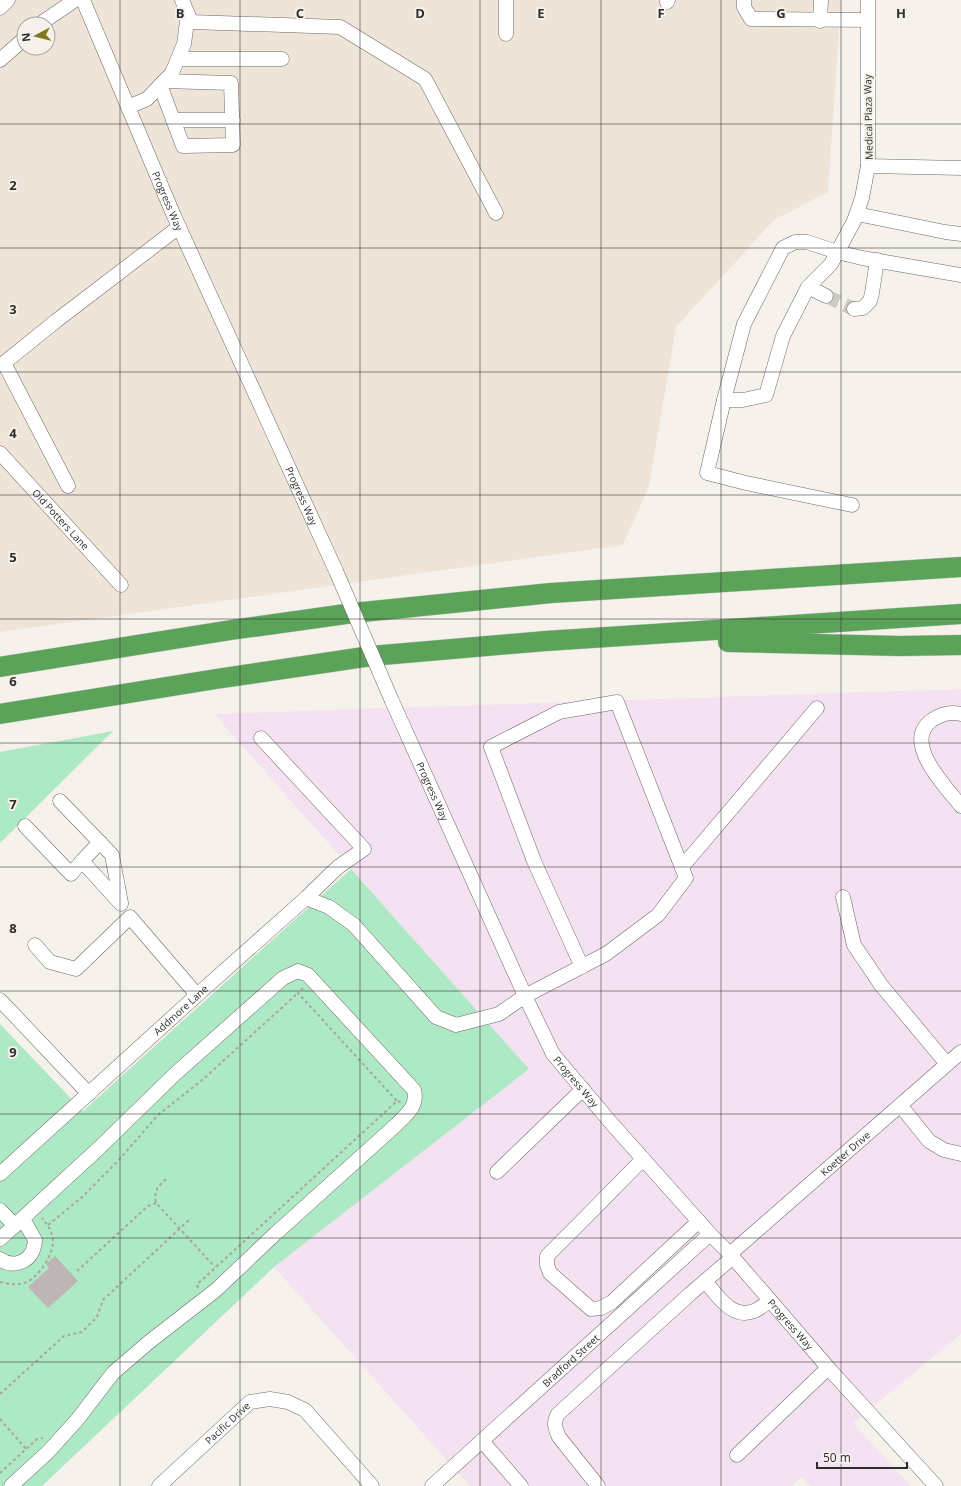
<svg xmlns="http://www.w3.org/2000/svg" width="961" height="1486" font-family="'Open Sans',sans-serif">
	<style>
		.commercial { fill: #f4e1f1 }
		.built { fill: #eee4d8; fill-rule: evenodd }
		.green { fill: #aee9c6 }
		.building { fill: #beb5b5 }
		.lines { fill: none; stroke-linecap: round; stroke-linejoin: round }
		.minor-tunnel { stroke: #cecac5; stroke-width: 14; stroke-dasharray: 14 7; stroke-linecap: butt }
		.minor-casing { stroke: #6d6964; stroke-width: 15 }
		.highway-casing { stroke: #cdcdcc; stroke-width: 21 }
		.path { stroke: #a8a4a0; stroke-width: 2; stroke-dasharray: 3 3; stroke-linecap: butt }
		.minor { stroke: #fff; stroke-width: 14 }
		.highway { stroke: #5ba359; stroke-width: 20 }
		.minor-bridge-casing { stroke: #6d6964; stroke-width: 15; stroke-linecap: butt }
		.minor-bridge { stroke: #fff; stroke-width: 14 }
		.grid { fill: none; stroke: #2f2d2b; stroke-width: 1; stroke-opacity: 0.55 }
		.labels { text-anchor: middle; stroke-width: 4; stroke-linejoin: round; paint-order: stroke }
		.street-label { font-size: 10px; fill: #2f2d2b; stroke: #f6f1eb }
		.grid-label { font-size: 13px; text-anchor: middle; font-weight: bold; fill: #2f2d2b; stroke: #f6f1eb; stroke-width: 4; stroke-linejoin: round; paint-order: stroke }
	</style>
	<rect width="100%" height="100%" fill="#f6f1eb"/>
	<path class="commercial" d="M961,689V1334L853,1423L911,1486H810L802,1477L791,1486H470L274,1267L529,1069L214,714Z"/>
	<path class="built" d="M0,0H841L828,192L774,220L676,327L649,486L623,545L0,632ZM24,24H48V48H24Z"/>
	<g class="green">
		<path d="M113,731L0,843V752Z"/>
		<path d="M351,869L529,1069L274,1267L42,1486H0V1024L83,1111Z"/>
	</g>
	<path class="building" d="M55,1256L78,1281L48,1308L28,1287L49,1268L46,1264Z"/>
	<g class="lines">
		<path class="minor-tunnel" d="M826,296L854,309"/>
		<defs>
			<g id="minor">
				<path id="s1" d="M83,0L174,216L336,571"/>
				<path d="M182,0L191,22L340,27L425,79L496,213"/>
				<path d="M744,0V7L751,19L867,20"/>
				<path d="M868,0V166L961,168"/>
				<path d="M667,2L668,0"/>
				<path d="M0,8L8,0"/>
				<path d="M820,21L821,0"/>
				<path d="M40,24L75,0"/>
				<path d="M506,34V0"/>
				<path d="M178,59H282"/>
				<path d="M0,60L24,39"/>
				<path d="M160,85L183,146L233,145L231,83L164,81"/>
				<path d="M128,107L147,99L172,73L184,44L188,14"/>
				<path d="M173,120H233"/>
				<path d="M857,214L945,232L961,234"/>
				<path d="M808,287L826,296"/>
				<path d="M854,309L863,308L870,301L872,293L877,260"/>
				<path d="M724,400H743L766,395L783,336L808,287L831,264L854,221L862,198L868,166"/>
				<path id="s2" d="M0,453L121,585"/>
				<path d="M68,486L4,363L56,321L179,227"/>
				<path d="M852,505L746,483L707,473L724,400L744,324L783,248L795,242H807L837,252L862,258L961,275"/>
				<path id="s3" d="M392,701L525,996L553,1054L612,1124L710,1234L730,1254L831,1371L936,1486"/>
				<path d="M961,714C950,711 941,714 932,720C901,742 946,787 961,806"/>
				<path d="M60,801L112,855L121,903"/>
				<path d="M25,826L71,874L82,861L121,904"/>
				<path d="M82,861L100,842"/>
				<path d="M682,867L817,708"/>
				<path d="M843,897L854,945L881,985L947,1064"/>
				<path d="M306,898L329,907L354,925L436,1017L456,1025L499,1014L525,996L606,954L658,915L686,878L617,702L559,712L491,747L534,861L582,967"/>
				<path d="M35,945L50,962L76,969L130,917L197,995"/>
				<path d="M0,1000L89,1094"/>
				<path d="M900,1105L929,1141L944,1150L961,1154"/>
				<path d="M643,1159L586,1217L547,1256V1265L550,1273L591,1309L601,1308L612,1302L699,1221"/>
				<path d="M497,1172L583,1089"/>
				<path id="s4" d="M0,1174L197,995L306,898L338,867L364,849L261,738"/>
				<path d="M0,1210L15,1226"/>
				<path d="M0,1239L98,1149L175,1074L283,978L298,971L308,975L414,1090C418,1106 407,1114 396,1125L275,1234L216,1290L149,1342L113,1373L77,1420L48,1452L11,1486"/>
				<path id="s5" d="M730,1254L961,1052"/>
				<path d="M0,1259C11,1268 28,1263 33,1250C34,1247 35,1243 35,1240L23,1219"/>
				<path d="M705,1281C717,1295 732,1320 754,1311C760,1309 765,1304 770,1300"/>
				<path d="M482,1441L521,1486"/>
				<path d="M737,1455L828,1368"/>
				<path id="s6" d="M159,1486L250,1402L270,1399L288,1402L305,1410L372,1486"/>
				<path id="s7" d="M432,1486L710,1234"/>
				<path d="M598,1486L559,1437C555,1428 553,1423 558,1414L690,1294L733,1257"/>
			</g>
			<g id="highway">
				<path d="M728,642L900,646L961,645"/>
				<path d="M0,667L231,630L353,613L551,593L961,567"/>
				<path d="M0,714L216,679L371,656L546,641L961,614"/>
			</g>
		</defs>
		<use href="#minor" class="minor-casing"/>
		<use href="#highway" class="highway-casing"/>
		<g class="path">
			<path d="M303,988L298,993L397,1101"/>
			<path d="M166,1179C157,1187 154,1191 156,1203L215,1267"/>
			<path d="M48,1225L81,1198L118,1161L158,1115L201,1081L298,993"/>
			<path d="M77,1271L148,1206L156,1203"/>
			<path d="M0,1282C23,1288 33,1282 45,1264C56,1246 56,1234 42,1218"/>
			<path d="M198,1288L197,1284L202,1280L397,1101L401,1102"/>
			<path d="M0,1394L64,1336L82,1332L97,1317L103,1300L191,1218"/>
			<path d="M0,1419L26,1449"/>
			<path d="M0,1473L37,1439L43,1438"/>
		</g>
		<use href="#minor" class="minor"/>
		<use href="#highway" class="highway"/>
		<defs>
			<path id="minor-bridge" d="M336,571L392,701"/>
		</defs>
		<use href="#minor-bridge" class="minor-bridge-casing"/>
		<use href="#minor-bridge" class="minor-bridge"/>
	</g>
	<path class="grid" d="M120,0V1486M240,0V1486M360,0V1486M480,0V1486M601,0V1486M721,0V1486M841,0V1486M0,124H961M0,248H961M0,372H961M0,495H961M0,619H961M0,743H961M0,867H961M0,991H961M0,1114H961M0,1238H961M0,1362H961"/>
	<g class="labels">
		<g class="street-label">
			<text transform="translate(868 117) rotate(-91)" y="4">Medical Plaza Way</text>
			<text dy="4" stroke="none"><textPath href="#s1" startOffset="218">Progress Way</textPath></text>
			<text dy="4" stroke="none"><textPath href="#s1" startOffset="542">Progress Way</textPath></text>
			<text dy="4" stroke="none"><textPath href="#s2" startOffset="90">Old Potters Lane</textPath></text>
			<text dy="4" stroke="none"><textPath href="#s3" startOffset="99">Progress Way</textPath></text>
			<text dy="4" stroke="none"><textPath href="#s4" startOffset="244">Addmore Lane</textPath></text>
			<text dy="4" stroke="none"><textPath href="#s3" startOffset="424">Progress Way</textPath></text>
			<text dy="4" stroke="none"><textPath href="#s5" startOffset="153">Koetter Drive</textPath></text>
			<text dy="4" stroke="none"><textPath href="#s3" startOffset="748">Progress Way</textPath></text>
			<text dy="4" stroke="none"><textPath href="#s7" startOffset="187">Bradford Street</textPath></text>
			<text dy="4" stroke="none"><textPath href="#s6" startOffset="93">Pacific Drive</textPath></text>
		</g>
	</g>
	<g class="grid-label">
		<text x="180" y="18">B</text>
		<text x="300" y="18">C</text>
		<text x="420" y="18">D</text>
		<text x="541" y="18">E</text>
		<text x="661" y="18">F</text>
		<text x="781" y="18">G</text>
		<text x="901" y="18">H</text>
		<text x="13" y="190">2</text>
		<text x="13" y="314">3</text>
		<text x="13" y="438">4</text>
		<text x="13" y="562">5</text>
		<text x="13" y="686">6</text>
		<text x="13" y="809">7</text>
		<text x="13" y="933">8</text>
		<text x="13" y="1057">9</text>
	</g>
	<g transform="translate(36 36) rotate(263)"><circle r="19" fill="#f6f1eb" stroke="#a6a39e"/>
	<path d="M0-3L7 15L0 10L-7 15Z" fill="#827a1f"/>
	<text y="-6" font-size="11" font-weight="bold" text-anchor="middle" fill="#2f2d2b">N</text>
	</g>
	<path d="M817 1462v6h90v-6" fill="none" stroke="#2f2d2b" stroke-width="2"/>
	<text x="823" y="1462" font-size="12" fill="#2f2d2b" stroke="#f6f1eb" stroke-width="3" paint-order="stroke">50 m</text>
</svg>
